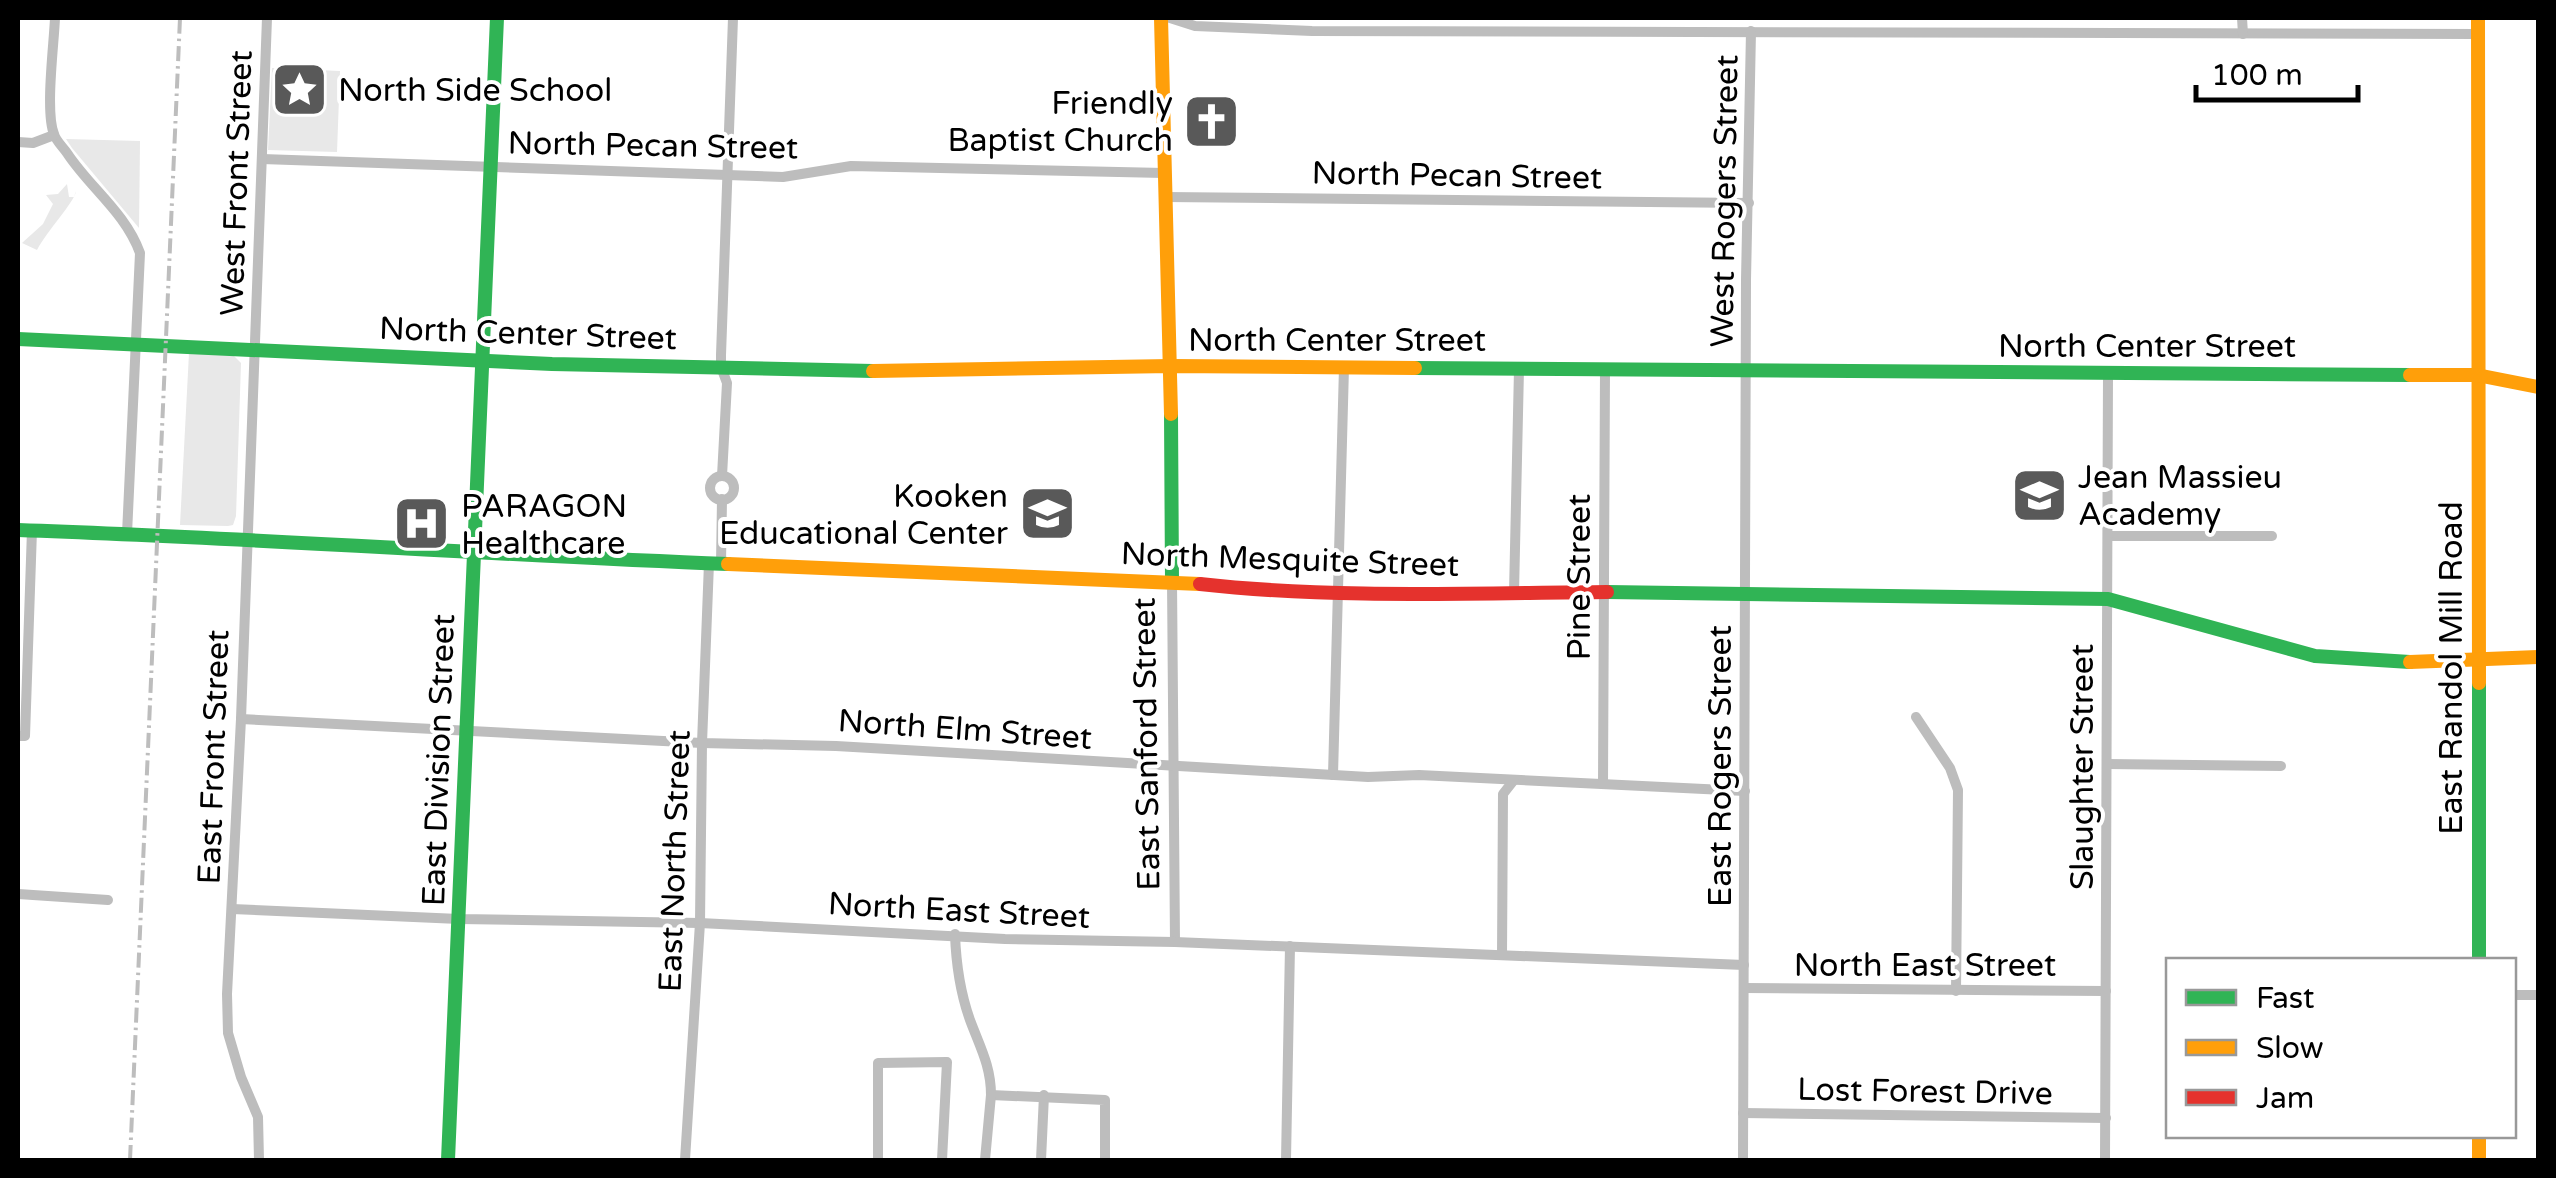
<svg xmlns="http://www.w3.org/2000/svg" width="2556" height="1178" font-family="'Varela Round',sans-serif">
	<style>
		.green { fill: #e8e8e8 }
		.lines { fill: none; stroke-linecap: round; stroke-linejoin: round }
		.street { stroke: #bdbdbd; stroke-width: 10 }
		.fast { stroke: #30b455; stroke-width: 14 }
		.slow { stroke: #ff9f0a; stroke-width: 14 }
		.jam { stroke: #e5322d; stroke-width: 14 }
		.rail { stroke: #bdbdbd; stroke-width: 4; stroke-dasharray: 15 5 2.5 5; stroke-linecap: butt }
		.labels { text-anchor: middle; stroke-width: 8; stroke-linejoin: round; paint-order: stroke }
		.poi-label { font-size: 32px; fill: #000; stroke: #fff; text-anchor: start }
		.street-label { font-size: 32px; fill: #000; stroke: #fff }
	</style>
	<rect width="100%" height="100%" fill="#fff"/>
	<g class="green">
		<path d="M272,68L340,71L337,152L268,150Z"/>
		<path d="M66,139L140,141L139,228L72,148Z"/>
		<path d="M67,184L69,197H74L76,191C76,200 46,232 37,250L22,243L43,224L53,204L46,195L58,194Z"/>
		<path d="M189,353L233,355L241,363L236,516L233,525L228,526L180,525Z"/>
	</g>
	<g class="lines">
		<g class="street">
			<path d="M55,18C54,44 45,112 54,134C56,141 63,147 67,153C90,188 125,212 140,253L127,534"/>
			<path d="M1170,18L1195,26L1312,31L2478,34"/>
			<path d="M2242,18L2243,34"/>
			<path d="M18,142L33,143L54,135"/>
			<path d="M262,159L783,177L851,166L1164,173"/>
			<path d="M1165,197L1749,203"/>
			<path d="M722,476L727,383L721,367V355L733,18"/>
			<circle cx="722" cy="488" r="12"/>
			<path d="M2108,536H2272"/>
			<path d="M721,564L722,499"/>
			<path d="M1172,581L1175,942"/>
			<path d="M1514,593L1519,369"/>
			<path d="M1916,717L1950,768L1958,790L1956,991"/>
			<path d="M241,719L702,743L836,746L1368,777L1419,775L1745,791"/>
			<path d="M18,736H25L32,530"/>
			<path d="M2107,764L2281,766"/>
			<path d="M1333,775L1344,367"/>
			<path d="M1603,784L1605,370"/>
			<path d="M18,894L108,900"/>
			<path d="M232,909L459,919L700,923L1005,939L1175,942L1744,965"/>
			<path d="M955,934C956,963 960,992 970,1020C980,1047 991,1066 991,1095L1105,1100V1160"/>
			<path d="M1502,955L1503,794L1514,780"/>
			<path d="M1744,988L2106,991"/>
			<path d="M2514,995H2538"/>
			<path d="M1743,1113L2106,1118"/>
			<path d="M259,1160L258,1117L241,1077L228,1033L227,994L241,719L267,18"/>
			<path d="M685,1160L700,923L702,743L709,563"/>
			<path d="M878,1160V1063L947,1062L942,1160"/>
			<path d="M985,1160L991,1095"/>
			<path d="M1041,1160L1044,1095"/>
			<path d="M1286,1160L1290,946"/>
			<path d="M1743,1160L1746,280L1751,31"/>
			<path d="M2105,1160L2108,374"/>
		</g>
		<g class="fast">
			<path d="M18,339L552,364L873,371"/>
			<path d="M1415,368L2410,375"/>
			<path d="M1171,414L1172,581"/>
			<path d="M18,530C255,538 491,555 728,564"/>
			<path d="M1607,592L2108,599L2315,656L2410,662"/>
			<path d="M2479,683V960"/>
			<path d="M448,1160L497,18"/>
		</g>
		<g class="slow">
			<path d="M1161,18L1171,414"/>
			<path d="M2478,18L2479,683"/>
			<path d="M873,371L1171,366L1415,368"/>
			<path d="M2410,375H2477L2538,387"/>
			<path d="M728,564L1200,584"/>
			<path d="M2410,662L2538,657"/>
			<path d="M2479,1136V1160"/>
		</g>
		<path class="jam" d="M1200,584C1334,599 1472,593 1607,592"/>
		<path class="rail" d="M130,1160L180,18"/>
	</g>
	<defs>
		<symbol id="sight-square" viewBox="-11 -11 22 22"><rect x="-9" y="-9" width="18" height="18" rx="4" fill="#595959" stroke="#fff"/><path d="M0-6L1.8-2.2L6-1.7L2.9 1.2L3.7 5.4L0 3.3L-3.7 5.4L-2.9 1.2L-6-1.7L-1.8-2.2Z" fill="#fff"/></symbol>
		<symbol id="church-square" viewBox="-11 -11 22 22"><rect x="-9" y="-9" width="18" height="18" rx="4" fill="#595959" stroke="#fff"/><path d="M-1.2-6h2.4v3.5h3.3v2.4h-3.3V6h-2.4V-.1h-3.3v-2.4h3.3Z" fill="#fff"/></symbol>
		<symbol id="school-square" viewBox="-11 -11 22 22"><rect x="-9" y="-9" width="18" height="18" rx="4" fill="#595959" stroke="#fff"/><path d="M0-5L7-2L0 1L-7-2ZM-4 1L0 2.5L4 1V4Q0 6-4 4Z" fill="#fff"/></symbol>
		<symbol id="hospital-square" viewBox="-11 -11 22 22"><rect x="-9" y="-9" width="18" height="18" rx="4" fill="#595959" stroke="#fff"/><path d="M-5-5h3v3.5h4V-5h3V5h-3V1.5h-4V5h-3Z" fill="#fff"/></symbol>
	</defs>
	<g fill-rule="evenodd">
		<use href="#sight-square" x="268" y="58" width="63" height="63"/>
		<use href="#church-square" x="1180" y="90" width="63" height="63"/>
		<use href="#school-square" x="2008" y="464" width="63" height="63"/>
		<use href="#school-square" x="1016" y="482" width="63" height="63"/>
		<use href="#hospital-square" x="390" y="492" width="63" height="63"/>
	</g>
	<g class="labels">
		<g class="poi-label">
			<text x="338" y="101">North Side School</text>
			<text x="1173" y="114" text-anchor="end">Friendly<tspan x="1173" dy="37">Baptist Church</tspan></text>
			<text x="2078" y="488">Jean Massieu<tspan x="2078" dy="37">Academy</tspan></text>
			<text x="1008" y="507" text-anchor="end">Kooken<tspan x="1008" dy="37">Educational Center</tspan></text>
			<text x="461" y="517">PARAGON<tspan x="461" dy="37">Healthcare</tspan></text>
		</g>
		<g class="street-label">
			<text transform="translate(653 145) rotate(1)" y="11">North Pecan Street</text>
			<text transform="translate(1457 175) rotate(1)" y="11">North Pecan Street</text>
			<text transform="translate(236 183) rotate(-88)" y="11">West Front Street</text>
			<text transform="translate(1724 201) rotate(-89)" y="11">West Rogers Street</text>
			<text transform="translate(528 333) rotate(2)" y="11">North Center Street</text>
			<text x="1337" y="351">North Center Street</text>
			<text x="2147" y="357">North Center Street</text>
			<text transform="translate(1290 559) rotate(2)" y="11">North Mesquite Street</text>
			<text transform="translate(1579 577) rotate(-90)" y="11">Pine Street</text>
			<text transform="translate(2451 668) rotate(-90)" y="11">East Randol Mill Road</text>
			<text transform="translate(965 729) rotate(4)" y="11">North Elm Street</text>
			<text transform="translate(1146 744) rotate(-91)" y="11">East Sanford Street</text>
			<text transform="translate(213 757) rotate(-88)" y="11">East Front Street</text>
			<text transform="translate(438 760) rotate(-88)" y="11">East Division Street</text>
			<text transform="translate(1720 766) rotate(-90)" y="11">East Rogers Street</text>
			<text transform="translate(2082 767) rotate(-90)" y="11">Slaughter Street</text>
			<text transform="translate(674 861) rotate(-88)" y="11">East North Street</text>
			<text transform="translate(959 910) rotate(3)" y="11">North East Street</text>
			<text x="1925" y="976">North East Street</text>
			<text transform="translate(1925 1091) rotate(1)" y="11">Lost Forest Drive</text>
		</g>
	</g>
	<rect width="2556" height="1178" fill="none" stroke="#000000" stroke-width="40"/>
	<rect x="2166" y="958" width="350" height="180" fill="#ffffff" stroke="#999999" stroke-width="2.5"/>
	<rect x="2186" y="990" width="50" height="15" fill="#30b455" stroke="#999999" stroke-width="2.5"/>
	<text x="2256" y="1008" font-size="30" fill="#000000">Fast</text>
	<rect x="2186" y="1040" width="50" height="15" fill="#ff9f0a" stroke="#999999" stroke-width="2.5"/>
	<text x="2256" y="1058" font-size="30" fill="#000000">Slow</text>
	<rect x="2186" y="1090" width="50" height="15" fill="#e5322d" stroke="#999999" stroke-width="2.5"/>
	<text x="2256" y="1108" font-size="30" fill="#000000">Jam</text>
	<path d="M2196 85v15h162v-15" fill="none" stroke="#000000" stroke-width="5"/>
	<text x="2211" y="85" font-size="30" fill="#000000" stroke="#ffffff" stroke-width="8" paint-order="stroke">100 m</text>
</svg>
